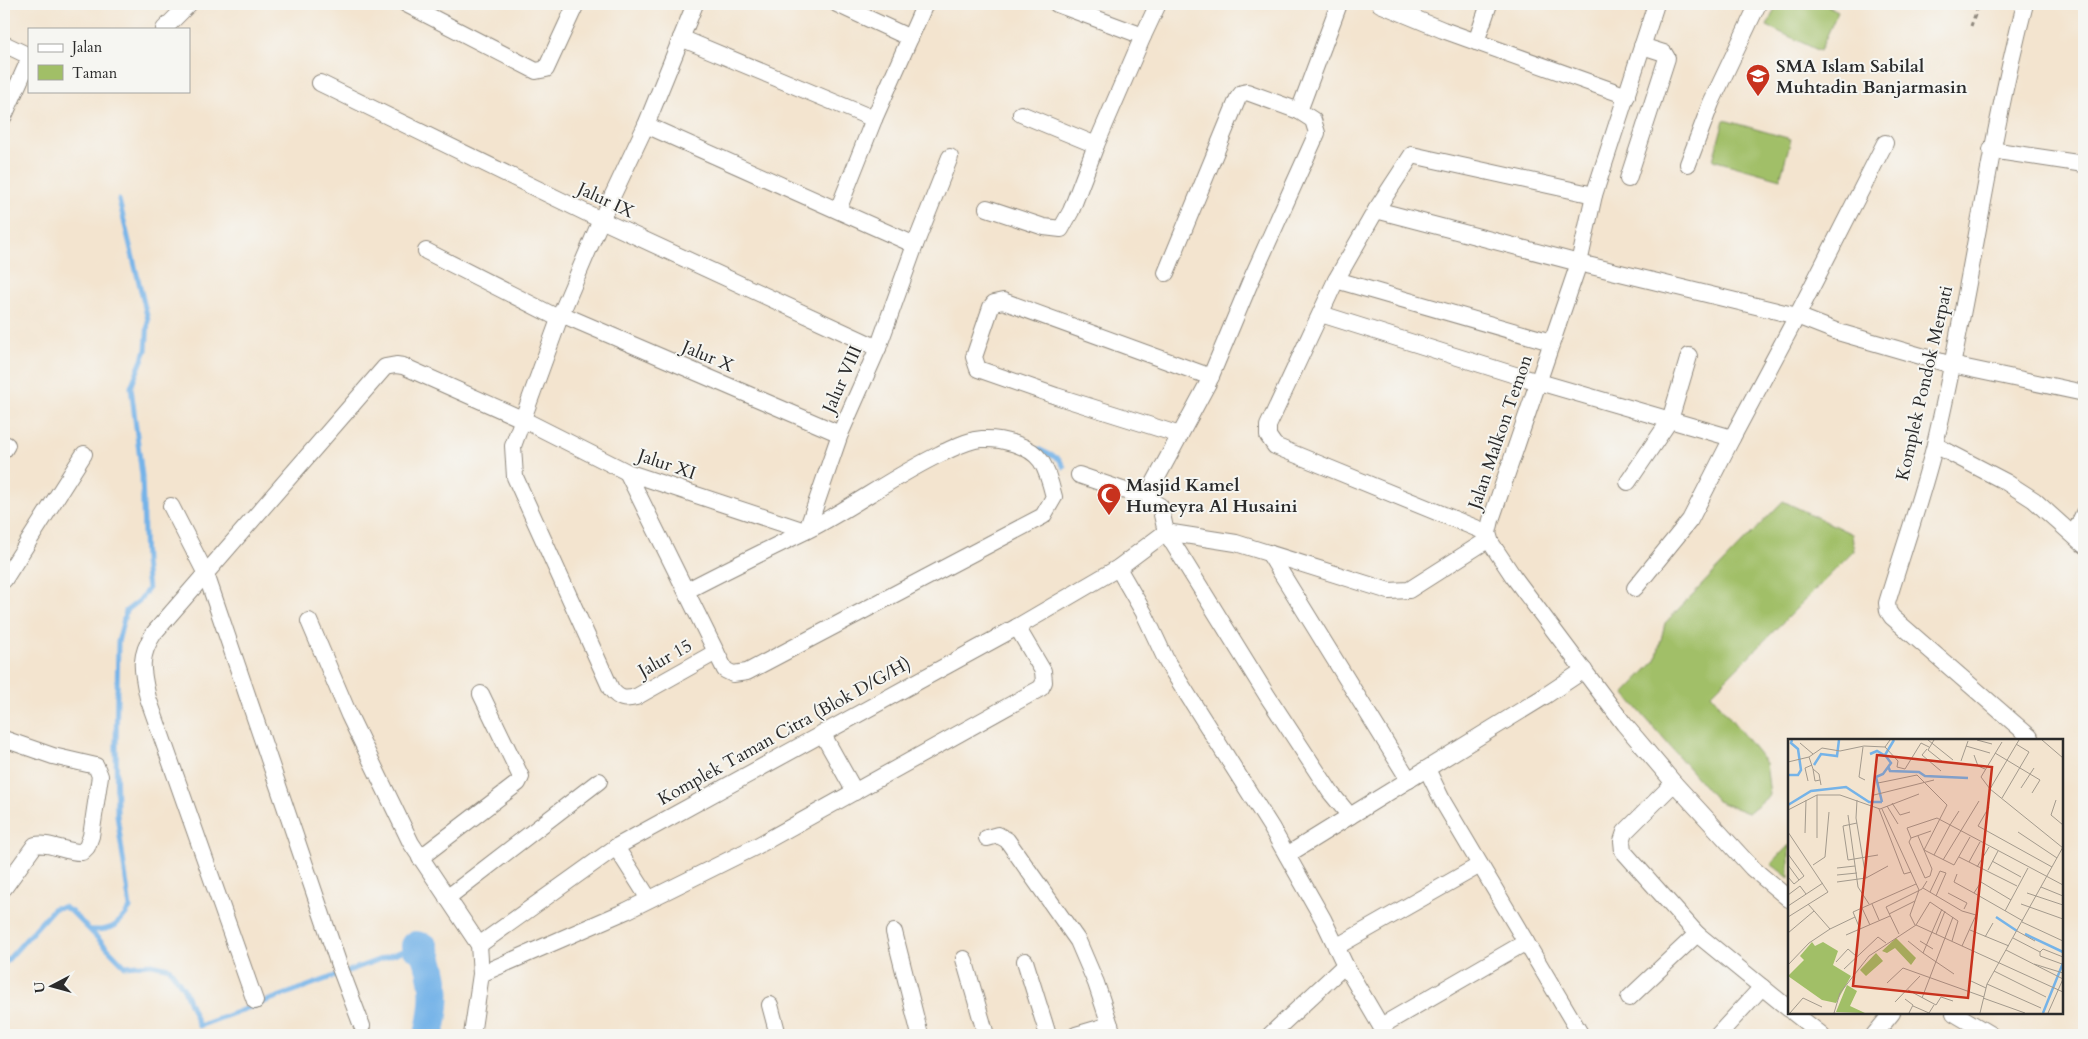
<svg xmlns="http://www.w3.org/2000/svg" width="2088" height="1039" font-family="Cardo,serif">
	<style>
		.green { fill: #a1bf67; stroke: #667549 }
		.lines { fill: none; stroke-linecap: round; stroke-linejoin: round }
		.stream { stroke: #75b3e8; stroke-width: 5 }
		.river { stroke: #75b3e8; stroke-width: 30 }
		.minor-casing { stroke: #8f887d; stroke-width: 18 }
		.path { stroke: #8f887d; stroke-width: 3; stroke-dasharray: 4 4; stroke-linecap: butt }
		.minor { stroke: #fff; stroke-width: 16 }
		.labels { text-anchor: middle; stroke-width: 4; stroke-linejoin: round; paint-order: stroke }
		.poi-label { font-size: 18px; font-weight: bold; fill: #2b2b2b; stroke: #f6f6f2; text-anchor: start }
		.street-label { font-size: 18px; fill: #2b2b2b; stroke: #f6f6f2 }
		.inset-river { fill: none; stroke: #75b3e8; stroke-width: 2.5 }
		.inset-road { fill: none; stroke: #a39a8d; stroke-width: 1 }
		.view { fill: #c8321e; fill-opacity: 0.15; stroke: #c8321e; stroke-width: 2.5 }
		.inset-edge { fill: none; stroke: #2b2b2b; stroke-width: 2.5 }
	</style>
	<rect width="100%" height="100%" fill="#f6f6f2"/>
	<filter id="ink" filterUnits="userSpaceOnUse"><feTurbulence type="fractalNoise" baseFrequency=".02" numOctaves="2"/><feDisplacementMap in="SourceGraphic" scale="10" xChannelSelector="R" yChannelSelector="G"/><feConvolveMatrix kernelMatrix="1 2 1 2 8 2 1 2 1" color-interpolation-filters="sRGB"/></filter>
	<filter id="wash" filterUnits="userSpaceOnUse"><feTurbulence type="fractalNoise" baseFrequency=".0096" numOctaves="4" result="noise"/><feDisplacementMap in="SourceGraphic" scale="20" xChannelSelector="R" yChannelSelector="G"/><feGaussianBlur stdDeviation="1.12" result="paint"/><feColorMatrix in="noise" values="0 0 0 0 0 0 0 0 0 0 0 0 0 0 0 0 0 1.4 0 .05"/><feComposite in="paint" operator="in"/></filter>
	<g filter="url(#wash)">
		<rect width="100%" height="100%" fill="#f3e4cf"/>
		<g class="green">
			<path d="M1777,4H1824L1838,11L1820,51L1767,26Z"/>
			<path d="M1724,120L1791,139L1780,179L1713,160Z"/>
			<path d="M1783,501L1852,534L1854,551L1711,694L1766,763L1770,795L1748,813L1717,801L1624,693L1656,660L1665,623Z"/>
			<path d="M1789,845V878L1771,864Z"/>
		</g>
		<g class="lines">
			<g class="stream">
				<path d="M1038,449L1059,459L1064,467"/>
				<path d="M90,930C112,931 118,926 130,908L117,815L116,747L118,642L126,611L139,601L148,589L145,562L142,476L131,387L146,350L148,320L119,200"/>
				<path d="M4,964L54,908L64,907L72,912L125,966L152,964L169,968L184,989L199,1026L416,946"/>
			</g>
			<path class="river" d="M416,946L424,948C437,982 437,1001 429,1035"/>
		</g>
	</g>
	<g filter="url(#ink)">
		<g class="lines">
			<defs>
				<g id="minor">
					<path d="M406,4L536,71L546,69L576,4"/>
					<path d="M695,4L646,125L601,220L561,314L513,446L515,477L611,689C619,699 624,700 636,697L716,652"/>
					<path d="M837,4L910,38"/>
					<path d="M1057,4L1143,36L1158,4"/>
					<path d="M1380,4L1443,30L1627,96"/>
					<path d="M1656,4L1594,195L1579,263L1491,520L1488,533L1491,543L1513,576L1624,724L1674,783L1752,868L1789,899"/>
					<path d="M2025,4C1987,149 1970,298 1935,444C1922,497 1903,550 1887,603L1888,611L1892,617L2030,737"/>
					<path d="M164,29L189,4"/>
					<path d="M681,38L874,119"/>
					<path d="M1476,42L1489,4"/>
					<path d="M4,44L29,56"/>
					<path d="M320,83L601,220L878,348"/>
					<path d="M1299,111L1339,4"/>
					<path d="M1021,114L1096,145"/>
					<path d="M4,116L29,60"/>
					<path d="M646,125L915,245L878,348L840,434L807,530"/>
					<path d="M1991,150L2084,164"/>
					<path d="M1688,164L1711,103L1758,4"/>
					<path d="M1628,179L1667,58L1664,53L1642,46"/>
					<path d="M987,208L1044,227L1061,229L1071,211L1096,145L1143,36"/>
					<path d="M838,210L874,119L925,4"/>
					<path d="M1376,210L1579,263L1797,316L1838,332L1952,365L2084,393"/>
					<path d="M915,245L950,157"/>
					<path d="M426,251L560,319"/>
					<path d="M1336,280L1551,342"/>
					<path d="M561,314L840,434"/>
					<path d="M1321,314L1515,375L1732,438L1797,316L1885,143"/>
					<path d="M1180,435L1056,396L978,369L974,357L991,307L994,303L1003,301L1211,377"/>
					<path d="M1935,445L2006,482L2034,500L2084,545"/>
					<path d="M4,450L7,445"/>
					<path d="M627,472L725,670L733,674L747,672L1043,516L1054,497C1051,485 1048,472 1041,461C1030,445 1001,438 982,439C967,440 954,448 940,454C894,476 853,507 808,530C767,550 726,570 686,591"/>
					<path d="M1079,475L1146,498L1160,506L1166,532L1268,697L1331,793L1350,816L1545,696L1584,670"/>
					<path d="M1628,482L1670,420L1689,356"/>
					<path d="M1146,498L1208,383L1251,280L1317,133L1313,120L1299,111L1247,92L1242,93L1238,98L1166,273"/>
					<path d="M171,506L206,574L340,968L362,1026"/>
					<path d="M1488,533L1275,446L1268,436V426L1336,280L1376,210L1412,155L1594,195"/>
					<path d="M2074,535L2084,513"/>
					<path d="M1269,553L1409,780"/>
					<path d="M1118,568L1144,613L1167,662L1271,827L1323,919L1345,965L1386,1035"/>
					<path d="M4,580L84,454"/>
					<path d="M1635,588L1690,520L1732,438"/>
					<path d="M309,621L349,715L411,843L479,945L481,974L472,1035"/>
					<path d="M822,733L855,792"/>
					<path d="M4,739L53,756L96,766L100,776L91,836L87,847L82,852C66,853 51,842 35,845L4,888"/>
					<path d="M1427,769L1443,802L1581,1035"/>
					<path d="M1674,783L1625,832L1622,841L1623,851L1697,934L1789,1009"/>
					<path d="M987,838L998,835L1007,840L1078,941L1096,983L1110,1025"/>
					<path d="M616,847L649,899"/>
					<path d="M1287,855L1350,816"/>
					<path d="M420,858L518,783L521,777L481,694"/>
					<path d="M447,898L599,781"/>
					<path d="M894,932L920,1035"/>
					<path d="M479,945L616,847L1017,627L1118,568L1166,532L1236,543L1389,591L1409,590L1489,539"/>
					<path d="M1336,947L1480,865"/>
					<path d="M964,959L986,1035"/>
					<path d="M1025,961L1048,1035"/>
					<path d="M481,974L626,911L757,846L1041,688L1044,682L1043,671L1017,627"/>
					<path d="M1629,998L1697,934"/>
					<path d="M255,1001L148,698C142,671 138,657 154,633L385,367L396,365L403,366L522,419L627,472L805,531"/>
					<path d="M770,1005L778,1035"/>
					<path d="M1794,1013L1822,1035"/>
					<path d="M1954,1013L1991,1035"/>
					<path d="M1381,1026L1526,942"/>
					<path d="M1076,1035L1110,1025L1113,1034"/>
					<path d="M1270,1035L1345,965"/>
					<path d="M1718,1035L1762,987"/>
					<path d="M1874,1035L1892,1013"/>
				</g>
			</defs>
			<use href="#minor" class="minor-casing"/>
			<path class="path" d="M1971,26L1979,4"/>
			<use href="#minor" class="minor"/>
		</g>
	</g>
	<defs>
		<symbol id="school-pin" viewBox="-11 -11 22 30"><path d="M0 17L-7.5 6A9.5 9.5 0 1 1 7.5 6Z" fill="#c8321e" stroke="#f6f6f2"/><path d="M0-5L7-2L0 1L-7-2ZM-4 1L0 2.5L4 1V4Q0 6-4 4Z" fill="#fff"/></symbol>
		<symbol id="mosque-pin" viewBox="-11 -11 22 30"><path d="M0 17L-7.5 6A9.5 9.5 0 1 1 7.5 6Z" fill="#c8321e" stroke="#f6f6f2"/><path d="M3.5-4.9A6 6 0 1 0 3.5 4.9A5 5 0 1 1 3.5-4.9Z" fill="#fff"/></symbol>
	</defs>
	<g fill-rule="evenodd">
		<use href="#school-pin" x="1744" y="62" width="28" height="38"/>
		<use href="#mosque-pin" x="1095" y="481" width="28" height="38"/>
	</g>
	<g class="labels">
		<g class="poi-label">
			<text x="1776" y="72">SMA Islam Sabilal<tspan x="1776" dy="21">Muhtadin Banjarmasin</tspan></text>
			<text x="1126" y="491">Masjid Kamel<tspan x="1126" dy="21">Humeyra Al Husaini</tspan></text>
		</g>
		<g class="street-label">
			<text transform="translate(606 200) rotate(25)" y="6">Jalur IX</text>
			<text transform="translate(708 356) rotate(23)" y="6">Jalur X</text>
			<text transform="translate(842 379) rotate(-66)" y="6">Jalur VIII</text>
			<text transform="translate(1924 383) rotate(-77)" y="6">Komplek Pondok Merpati</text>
			<text transform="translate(1500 432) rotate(-71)" y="6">Jalan Malkon Temon</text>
			<text transform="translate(667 464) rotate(19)" y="6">Jalur XI</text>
			<text transform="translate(665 658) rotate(-29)" y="6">Jalur 15</text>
			<text transform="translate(784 731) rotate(-29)" y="6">Komplek Taman Citra (Blok D/G/H)</text>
		</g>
	</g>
	<g transform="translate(1788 739)">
		<rect width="275" height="275" fill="#f3e4cf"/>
		<path d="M108,199L128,219L123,226L107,209L99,214L94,212ZM24,203L27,207L35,203L50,212L45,226L63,237L48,264L34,261L0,237L16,221L12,217ZM88,214L95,222L78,237L72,231ZM59,246L69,252L62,267L77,274L48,273Z" fill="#a1bf67"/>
		<path class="inset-river" d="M82,15L89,12L96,16M26,26L33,15L49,17L51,1M100,27L102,32L131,33L137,37L180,39M0,36H10L13,31L10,10L3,4L4,1M94,63L88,38L95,35L103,24L97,16L106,1M0,66L23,52L58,48L81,63H94M208,178L229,192M237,195L275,213M255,274L275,224"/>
		<path class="inset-road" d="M140,1L165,21M146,1L140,11L155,23M189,1L204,5M254,1L275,19M214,3L193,38L202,50L275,109M12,4L25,15M178,7L202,14M75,8L71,38L77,41M97,8L110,22L109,28L117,30L133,4L141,8M139,10L134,16L153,32M207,14L252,41L244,54M186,16L190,27L197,30M21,18L25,30L31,35L33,46M173,22L180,2M0,23L21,18L34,9L52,12L76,7L97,8L102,1M25,30L27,42L32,41M20,42L17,29L24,26M90,44L129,36L159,66L136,111M233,49L246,29M202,50L231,1M29,56V99M86,56L146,41M214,59L241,13L228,5M268,61L263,76L275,86M104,64L112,76L122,73M99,67L110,85M201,68L190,87L264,128M91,70L116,135L123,133M94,70L131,151L122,176L127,186M0,71L29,56H52L92,70L131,55M60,76L70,148L81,165M69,84L55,87L60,121L90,116M162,86L171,72M0,93L40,153L0,178M230,93L269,119M17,94L18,61M130,97L144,130L142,137L137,139L121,103L123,99L119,89L149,79L275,146M123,99L143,92M136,111L166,126L182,98M0,115L16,137L6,145L0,138M146,116L162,86M171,118L229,147M155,121L191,62M204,122L233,138M181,123L192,103M0,126L11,141M25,126L37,118L41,73M189,128L201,108M49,129L67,127M200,131L210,112M169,135L166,143L186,154M49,136L69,134M78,139L100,127M49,143L78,139L68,79L69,61M253,148L275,157M135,149L174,172L188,176L174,207M142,153L152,132L158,134L148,157M160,154L179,164L176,170M239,154L275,166M0,156L12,147L18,155M223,161L193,143L186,154L235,182M84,165L91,181M233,165L275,180M0,167L35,144M74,169L82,186M154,170L135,214L166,235M217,172L240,129M101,175L127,162M234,183L275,202M128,186L142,163L170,182L164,202M42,190L67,178M72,190L65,173L128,145M182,191L221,207M229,192L247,202M0,194L26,172M111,195L98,168L134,150L139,142M148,195L157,172M58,196L102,177M197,198L205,184M225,199L252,213L255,210L275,218M120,202L135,214M132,202L145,210M218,211L275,240M252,213V217L274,225M48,223L60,210L68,217M246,225L275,234M0,226L21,204L42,190L20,165M56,230L90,198L98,204M206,232L258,258M183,242L198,249M99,244L115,229L196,258M199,245L253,269M120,251L148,266L153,258L165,262M134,259L165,178M195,259L237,274M117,260L125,266L121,274M107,263L132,237M125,267L141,274L146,266M2,274L15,259L34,268M46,274L52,254L81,217L128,186L275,253M192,274L199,245L275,108M260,274L275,240"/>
		<path class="view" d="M89,16L204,28L180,259L65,247Z"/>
		<rect width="275" height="275" class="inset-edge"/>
	</g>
	<rect width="2088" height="1039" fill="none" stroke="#f6f6f2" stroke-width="20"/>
	<rect x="28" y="28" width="162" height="65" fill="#f6f6f2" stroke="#a5a5a2"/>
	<rect x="38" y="44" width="25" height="8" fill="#ffffff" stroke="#a5a5a2"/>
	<text x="72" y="52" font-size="15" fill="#2b2b2b">Jalan</text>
	<rect x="38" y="65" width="25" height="15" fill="#a1bf67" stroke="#a5a5a2"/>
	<text x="72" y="78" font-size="15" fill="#2b2b2b">Taman</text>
	<g transform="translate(52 986) rotate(264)" stroke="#f6f6f2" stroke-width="4" paint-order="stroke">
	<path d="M0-4L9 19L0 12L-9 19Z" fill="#2b2b2b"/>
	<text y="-8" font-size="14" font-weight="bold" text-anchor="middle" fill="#2b2b2b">U</text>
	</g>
</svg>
